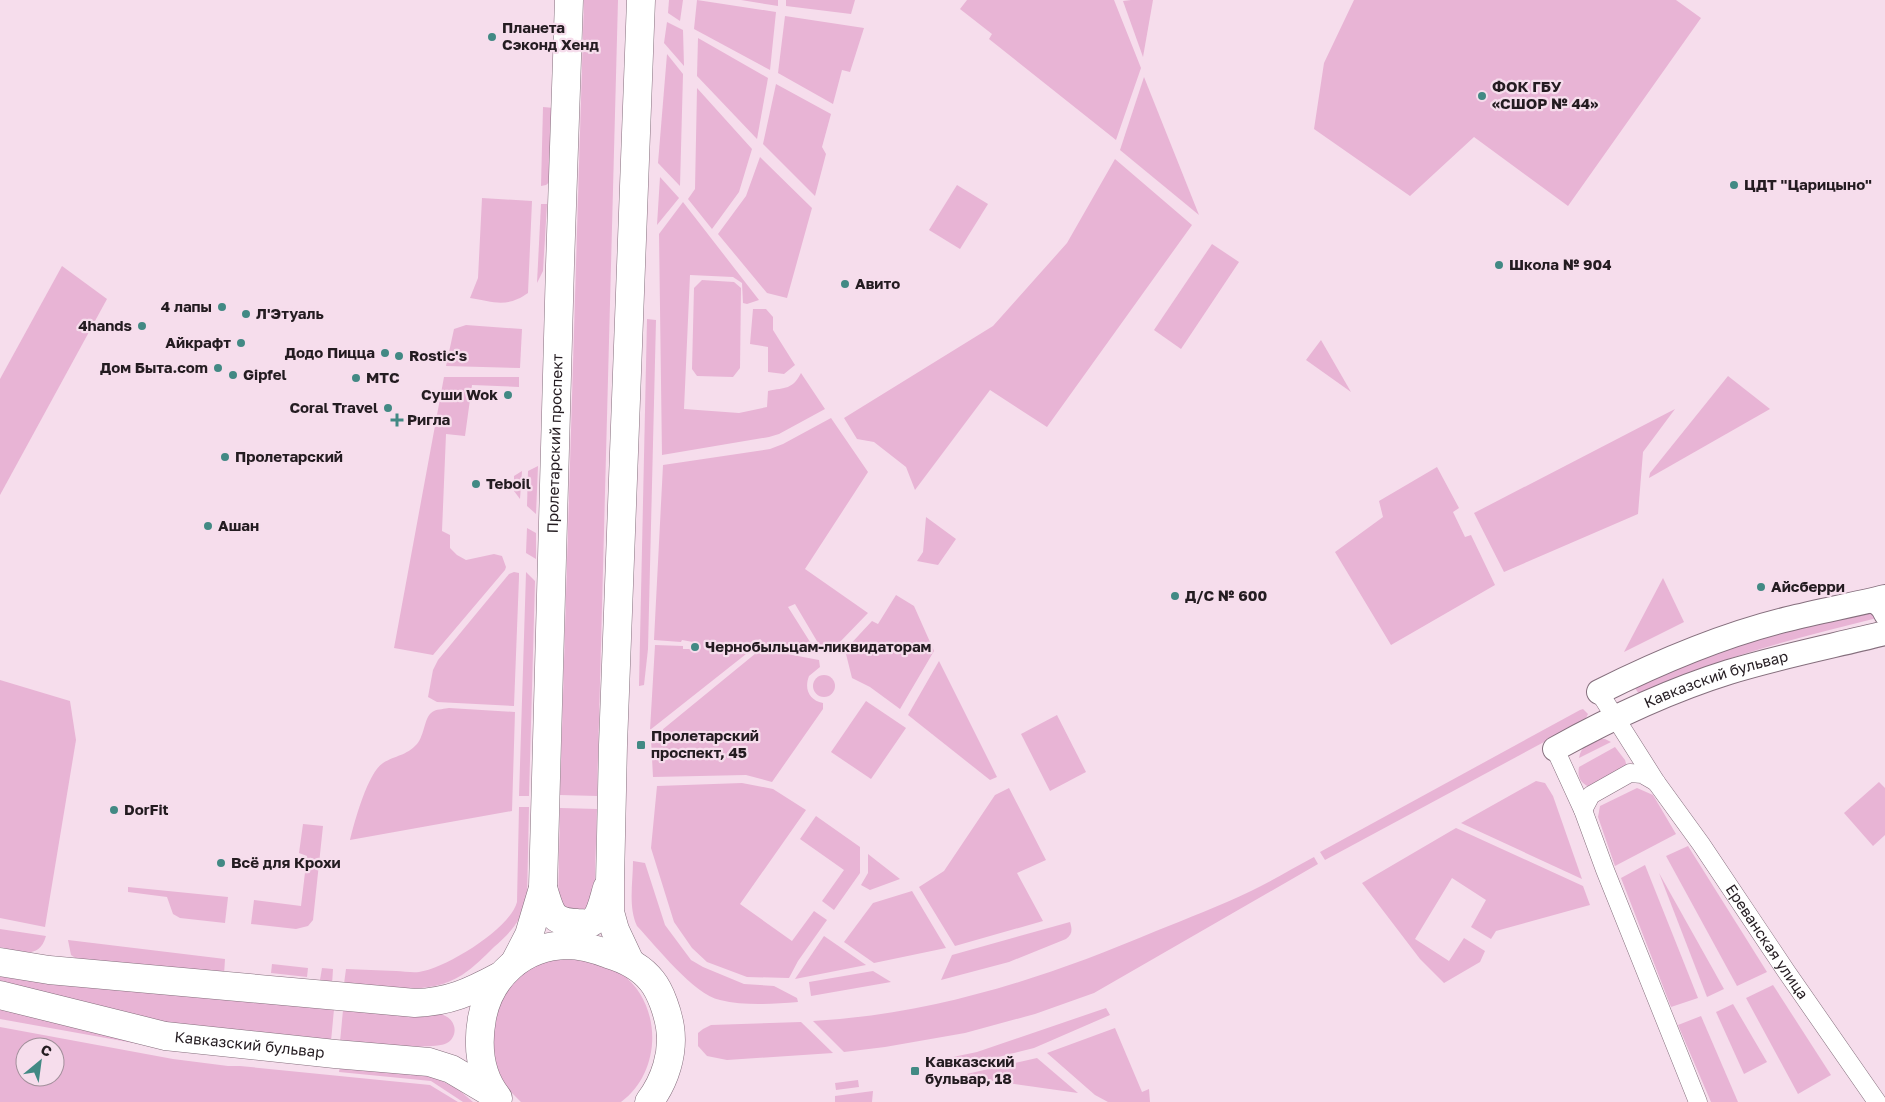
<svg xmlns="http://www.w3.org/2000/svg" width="1885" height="1102" font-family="'Golos Text',sans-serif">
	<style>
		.green { fill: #e8b4d5; fill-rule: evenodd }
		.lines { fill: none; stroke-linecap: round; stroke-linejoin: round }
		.minor-casing { stroke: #856f7d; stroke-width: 19 }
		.tertiary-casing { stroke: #856f7d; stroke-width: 23 }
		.secondary-casing { stroke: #856f7d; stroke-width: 26 }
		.primary-casing { stroke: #856f7d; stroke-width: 29 }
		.minor { stroke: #fff; stroke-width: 18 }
		.tertiary { stroke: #fff; stroke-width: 21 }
		.secondary { stroke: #fff; stroke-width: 24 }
		.primary { stroke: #fff; stroke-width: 28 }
		.poi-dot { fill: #428984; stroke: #f6ddec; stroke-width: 2 }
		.labels { text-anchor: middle; stroke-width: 4.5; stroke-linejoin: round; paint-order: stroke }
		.poi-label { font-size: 15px; font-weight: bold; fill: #241c21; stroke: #f6ddec; text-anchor: start }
		.street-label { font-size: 15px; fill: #241c21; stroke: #f6ddec }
	</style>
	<rect width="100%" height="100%" fill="#f6ddec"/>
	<g class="green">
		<path d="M584,0H618L597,796L560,795Z"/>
		<path d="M669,0H683L680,21L668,13Z"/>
		<path d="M697,0L776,12L770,70L694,29Z"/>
		<path d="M741,0H778V6Z"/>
		<path d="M786,0H855L851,14L786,6Z"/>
		<path d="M967,0H1114L1141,68L1116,140L989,39L992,34L960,9Z"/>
		<path d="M1131,0H1153L1143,57L1123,1Z"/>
		<path d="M1354,0H1676L1701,18L1568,206L1474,137L1410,196L1314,129L1324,63Z"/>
		<path d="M785,16L864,28L850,72L842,70L833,104L778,73Z"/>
		<path d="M667,22L683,30L684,66L664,43Z"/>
		<path d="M698,38L768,78L757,139L697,76Z"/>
		<path d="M667,54L683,74L680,186L658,163Z"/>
		<path d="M1144,77L1199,215L1120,150Z"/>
		<path d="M776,84L831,114L822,147L826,154L815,196L763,144Z"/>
		<path d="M697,88L752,149L739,192L712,229L688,199L695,189Z"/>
		<path d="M543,107L554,108L552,180L546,185L541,186Z"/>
		<path d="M760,157L812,208L787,298L767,293L718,234L746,196Z"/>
		<path d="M1115,159L1192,225L1047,427L990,390L915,490L906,467L874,442L857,439L844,418L993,326L1067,243Z"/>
		<path d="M660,177L679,198L657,225Z"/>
		<path d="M957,185L988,204L960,249L929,230Z"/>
		<path d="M482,198L532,201L528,293C507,308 494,302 470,298L478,278Z"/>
		<path d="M683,202L759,300L747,304L743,303L742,283L733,277L690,275L684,409L739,413L767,407L768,391C786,387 792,390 801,373L825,409L779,434L769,437L662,455L659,234Z"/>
		<path d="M541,204H547L543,271L537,283Z"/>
		<path d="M1212,244L1239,262L1181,349L1154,330Z"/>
		<path d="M62,266L107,299L0,495V379Z"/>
		<path d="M702,280L734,282L741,288L740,368L733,377L697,376L692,369L694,288Z"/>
		<path d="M753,309H766L773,317V330L795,365L784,374L768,372V347L750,344Z"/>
		<path d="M647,319L656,320L648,649L644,685L639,686Z"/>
		<path d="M466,325L522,329L520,368L446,366L454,329Z"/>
		<path d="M1321,340L1351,392L1306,360Z"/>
		<path d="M1728,376L1770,409L1649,478L1650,473Z"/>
		<path d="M444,377H519V387L472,385L465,436L446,434L442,531L450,535V548L457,555L466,560L494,554L502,556L506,567L505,570L433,655L394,648Z"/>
		<path d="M1675,409L1643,452L1638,514L1504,572L1474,513Z"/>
		<path d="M831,418L868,472L805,569L868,613L837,645L824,653L795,604L788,607L817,653L760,643L650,730L655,645L683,646V649H694L693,642L682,640L681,642L654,640L663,465L770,449L783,444Z"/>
		<path d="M538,466L536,514L527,506L528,471Z"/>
		<path d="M1437,467L1459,508L1453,512L1465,537L1471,535L1495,585L1391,645L1335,552L1383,517L1379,501Z"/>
		<path d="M522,471L520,499L514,491V476Z"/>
		<path d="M926,517L956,539L938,565L917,561L923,552Z"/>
		<path d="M527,528L536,533V559L526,553Z"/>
		<path d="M514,572L519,573V577L514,706L437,702L428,697L433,670L438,660L509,574Z"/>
		<path d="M526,572L535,581L529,796H519Z"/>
		<path d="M1663,578L1684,622L1624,652Z"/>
		<path d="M896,595L914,606L934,651L900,709L870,687L852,678L845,650L872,621L878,624Z"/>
		<path d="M1875,609L1877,618C1796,638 1714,659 1639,694L1633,685L1751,639Z"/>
		<path d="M761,649L819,660L820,667L809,676C804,689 809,700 823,703V709L772,782L746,775L653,777L651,739Z"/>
		<path d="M939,661L997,777L990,780L908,715Z"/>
		<circle cx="824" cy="686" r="11"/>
		<path d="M0,680L70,701L76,740L45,927L0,918Z"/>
		<path d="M866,701L906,728L871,779L831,752Z"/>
		<path d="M449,708L515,712L512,811L350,840C354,823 368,772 383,763C396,755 406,756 417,744C425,735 424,715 434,711C438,709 445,709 449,708Z"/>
		<path d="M1583,709L1588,714L1585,720L1325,860L1320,852L1580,710Z"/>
		<path d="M1057,715L1086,772L1050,791L1021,734Z"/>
		<path d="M1598,739H1605L1611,742L1579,758C1581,746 1588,744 1598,739Z"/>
		<path d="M1615,747L1625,760L1627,767L1592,788C1581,784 1577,778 1579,767Z"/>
		<path d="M1536,781L1545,783L1553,796L1582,879L1461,823Z"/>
		<path d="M1879,782L1885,788V835L1873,846L1844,813Z"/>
		<path d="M742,783L773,789L806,810L740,904L792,941L814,911L827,920L798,961L789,978L747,977L707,962L692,948L674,922L651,848L657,786Z"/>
		<path d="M1009,788L1046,860L1017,873L1043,921L955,946L919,887L944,871L995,795Z"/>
		<path d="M1637,788L1653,795L1676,834L1615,866L1598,817L1600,806Z"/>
		<path d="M519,807H529L527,897C523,919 511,932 494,947C484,957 474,967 462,975C428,997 382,986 344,984L346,969C362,970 379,970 396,971C403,971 412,973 419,972C446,968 510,929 517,902Z"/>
		<path d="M560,808L597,809L594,907L588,916L558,904Z"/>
		<path d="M816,816L860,847V873L834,910L822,901L844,870L800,839Z"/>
		<path d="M303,824L323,826L313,920L308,926L296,929L251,924L254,900L301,906L307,856L299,853Z"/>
		<path d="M1456,828L1583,886L1590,905L1496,931L1491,939L1471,927L1486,900L1452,878L1415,939L1449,961L1464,938L1485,951L1480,962L1444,983L1420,959L1362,883Z"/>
		<path d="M1688,846L1767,972L1737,986L1666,856Z"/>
		<path d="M868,854L900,879L870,890L861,885L868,873Z"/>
		<path d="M1314,857L1318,864L1094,993L1035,1014L965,1033L885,1047L844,1052L813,1021C934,1014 1045,978 1156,931C1188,918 1220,906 1251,891C1272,881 1293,868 1314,857Z"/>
		<path d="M633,861L645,863L665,925L691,960L703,967L744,984L774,986L797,998L798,1002C772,1004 745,1006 720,1000C693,994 656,946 637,926C628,907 633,882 633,861Z"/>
		<path d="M1645,865L1698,998L1671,1007L1621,878Z"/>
		<path d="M1659,873L1724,989L1707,997Z"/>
		<path d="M128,887L228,897L225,923L180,918L173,914L167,897L128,892Z"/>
		<path d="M912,891L946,948L874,963L844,942L873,903Z"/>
		<path d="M1070,922C1072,929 1073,934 1066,939L1009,962L941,980L952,955Z"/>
		<path d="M0,929L46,936C39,961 19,951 0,947Z"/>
		<path d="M824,936L866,965L795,979Z"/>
		<path d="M68,940L225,959L224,975L77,959L71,955Z"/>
		<path d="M571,955C584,959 613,966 622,974C663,1005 662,1072 621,1102H521L507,1088L499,1077L489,1040L504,990L533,964Z"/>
		<path d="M272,964L308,968L307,977L271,973Z"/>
		<path d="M322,968L333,969L332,985L321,984L320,980Z"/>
		<path d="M873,971L891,982L811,996L809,982Z"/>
		<path d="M0,976L334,1009L331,1041L168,1026L0,987Z"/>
		<path d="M1773,985L1831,1075L1798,1094L1746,998Z"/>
		<path d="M0,1003L167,1049L0,1019Z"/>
		<path d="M1733,1004L1767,1062L1744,1074L1716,1012Z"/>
		<path d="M1106,1008L1110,1015L1034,1048L956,1068L953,1057L977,1052Z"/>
		<path d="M343,1010L437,1012C444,1015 452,1018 454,1026C456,1032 453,1040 447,1043C432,1051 361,1043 340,1042Z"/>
		<path d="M1701,1016L1738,1102H1711L1678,1025Z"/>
		<path d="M801,1022L833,1053L727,1060L707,1056L698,1046V1033L703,1029L711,1025Z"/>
		<path d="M0,1027L173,1059L228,1066H240L430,1085L458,1102H0ZM25,1047H55V1077H25Z"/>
		<path d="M1115,1028L1142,1092L1149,1089L1150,1102H1108L1095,1095L1047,1053Z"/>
		<path d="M1037,1058L1078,1093L958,1076Z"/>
		<path d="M340,1065L429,1074L459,1090L473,1102H463L431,1081L339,1072Z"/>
		<path d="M858,1080L859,1087L836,1090L835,1083Z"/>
		<path d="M873,1091L872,1102H835V1096Z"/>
	</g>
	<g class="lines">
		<defs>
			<g id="minor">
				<path id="s1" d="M1599,692L1656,782L1701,844L1786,971L1877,1102"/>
				<path d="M1555,749L1583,810L1605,870L1698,1102"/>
				<path d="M1583,810L1591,795L1630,773L1642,774L1656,782"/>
			</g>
			<path id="tertiary" d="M1864,602C1874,601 1881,605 1885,615"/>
			<g id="secondary">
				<path d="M1599,692C1659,662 1722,635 1788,619C1820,611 1853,605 1885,597"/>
				<path id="s2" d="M1555,749C1611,718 1668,691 1729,672C1781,656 1833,646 1885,633"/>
			</g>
			<g id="primary">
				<path d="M543,888C551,912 550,922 578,923C583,923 589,925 593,921C601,915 604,897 607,888"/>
				<path d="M0,962L49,970L415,1003C449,1002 470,992 500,976"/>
				<path id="s3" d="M515,962L529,935L543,888L560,265L569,0"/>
				<path d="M630,962L615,930L610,912V882L613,745L641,0"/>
				<path id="s4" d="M0,995L165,1036L335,1054L429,1062L451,1069L495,1095"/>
				<path d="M498,1098C480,1076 477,1046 482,1018C490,976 523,946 567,945C581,945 595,949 608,954C625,959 641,967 652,981C661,992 668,1014 670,1027C674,1053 665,1081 649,1102"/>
			</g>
		</defs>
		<use href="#minor" class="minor-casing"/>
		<use href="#tertiary" class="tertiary-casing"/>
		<use href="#secondary" class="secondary-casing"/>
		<use href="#primary" class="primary-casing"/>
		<use href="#minor" class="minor"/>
		<use href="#tertiary" class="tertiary"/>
		<use href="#secondary" class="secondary"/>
		<use href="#primary" class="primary"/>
	</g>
	<g class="poi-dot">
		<circle cx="492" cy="37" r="5"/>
		<circle cx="1482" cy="96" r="5"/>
		<circle cx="1734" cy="185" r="5"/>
		<circle cx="1499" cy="265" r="5"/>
		<circle cx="845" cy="284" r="5"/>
		<circle cx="222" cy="307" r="5"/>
		<circle cx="246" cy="314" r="5"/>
		<circle cx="142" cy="326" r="5"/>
		<circle cx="241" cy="343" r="5"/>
		<circle cx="385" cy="353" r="5"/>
		<circle cx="399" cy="356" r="5"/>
		<circle cx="218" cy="368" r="5"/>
		<circle cx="233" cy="375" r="5"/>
		<circle cx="356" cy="378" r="5"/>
		<circle cx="508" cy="395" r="5"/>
		<circle cx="388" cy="408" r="5"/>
		<path d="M394.5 412.5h5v5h5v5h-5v5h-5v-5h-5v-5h5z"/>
		<circle cx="225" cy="457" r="5"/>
		<circle cx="476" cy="484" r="5"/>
		<circle cx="208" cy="526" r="5"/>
		<circle cx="1761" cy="587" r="5"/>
		<circle cx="1175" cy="596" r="5"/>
		<circle cx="695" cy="647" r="5"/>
		<rect x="636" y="740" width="10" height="10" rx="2.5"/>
		<circle cx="114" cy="810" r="5"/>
		<circle cx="221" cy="863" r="5"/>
		<rect x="910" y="1066" width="10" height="10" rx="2.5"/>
	</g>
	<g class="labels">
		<g class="poi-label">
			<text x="502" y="33">Планета<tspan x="502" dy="17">Сэконд Хенд</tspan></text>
			<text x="1492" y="92">ФОК ГБУ<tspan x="1492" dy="17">«СШОР № 44»</tspan></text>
			<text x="1744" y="190">ЦДТ "Царицыно"</text>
			<text x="1509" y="270">Школа № 904</text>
			<text x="855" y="289">Авито</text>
			<text x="212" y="312" text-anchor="end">4 лапы</text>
			<text x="256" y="319">Л'Этуаль</text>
			<text x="132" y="331" text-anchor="end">4hands</text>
			<text x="231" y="348" text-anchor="end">Айкрафт</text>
			<text x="375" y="358" text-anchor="end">Додо Пицца</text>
			<text x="409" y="361">Rostic's</text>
			<text x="208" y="373" text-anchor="end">Дом Быта.com</text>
			<text x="243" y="380">Gipfel</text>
			<text x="366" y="383">МТС</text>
			<text x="498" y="400" text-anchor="end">Суши Wok</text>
			<text x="378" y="413" text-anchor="end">Coral Travel</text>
			<text x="407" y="425">Ригла</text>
			<text x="235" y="462">Пролетарский</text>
			<text x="486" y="489">Teboil</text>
			<text x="218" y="531">Ашан</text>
			<text x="1771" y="592">Айсберри</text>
			<text x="1185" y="601">Д/C № 600</text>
			<text x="705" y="652">Чернобыльцам-ликвидаторам</text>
			<text x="651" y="741">Пролетарский<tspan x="651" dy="17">проспект, 45</tspan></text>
			<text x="124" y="815">DorFit</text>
			<text x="231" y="868">Всё для Крохи</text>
			<text x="925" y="1067">Кавказский<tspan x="925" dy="17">бульвар, 18</tspan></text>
		</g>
		<g class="street-label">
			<text dy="5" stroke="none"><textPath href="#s3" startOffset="524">Пролетарский проспект</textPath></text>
			<text dy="5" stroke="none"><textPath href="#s2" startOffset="176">Кавказский бульвар</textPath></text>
			<text dy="5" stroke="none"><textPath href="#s1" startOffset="301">Ереванская улица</textPath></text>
			<text dy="5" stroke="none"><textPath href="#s4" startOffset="255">Кавказский бульвар</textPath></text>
		</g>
	</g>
	<g transform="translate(40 1062) rotate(29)"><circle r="24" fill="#f6ddec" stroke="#a2909b"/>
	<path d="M0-4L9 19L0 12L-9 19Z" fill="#428984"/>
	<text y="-8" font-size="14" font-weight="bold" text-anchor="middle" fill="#241c21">С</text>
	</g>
</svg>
